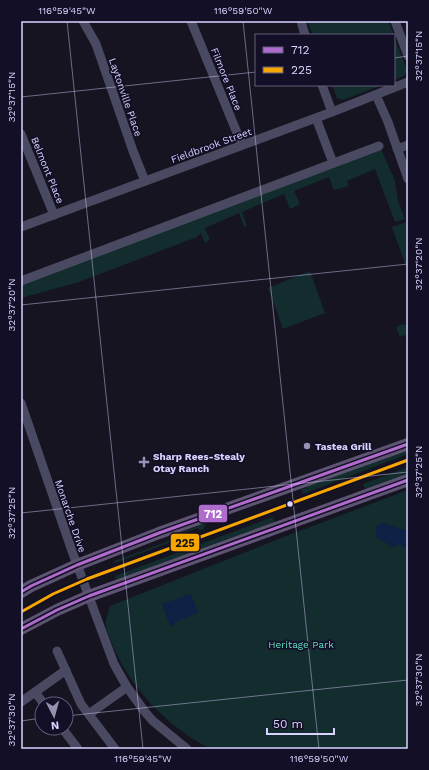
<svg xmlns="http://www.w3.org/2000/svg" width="429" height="770" font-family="'Work Sans',sans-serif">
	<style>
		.green { fill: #132c2d }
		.water { fill: #0d2144 }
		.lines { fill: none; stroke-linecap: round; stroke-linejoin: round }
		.minor { stroke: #4a4962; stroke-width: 9 }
		.major { stroke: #5e5373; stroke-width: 12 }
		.bus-1-casing { stroke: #130f26; stroke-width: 6 }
		.bus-2-casing { stroke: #130f26; stroke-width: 6 }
		.bus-1 { stroke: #b06ccc; stroke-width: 3 }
		.bus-2 { stroke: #f7a600; stroke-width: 3 }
		.ticks { fill: none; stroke: #d9d4ff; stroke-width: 1; stroke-opacity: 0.45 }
		.poi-dot { fill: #9591b1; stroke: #130f26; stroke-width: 1.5 }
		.bus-dot { fill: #d9d4ff; stroke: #130f26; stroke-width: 1.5 }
		.labels { text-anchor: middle; stroke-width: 3.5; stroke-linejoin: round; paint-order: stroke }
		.street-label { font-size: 10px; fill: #d9d4ff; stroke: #130f26 }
		.poi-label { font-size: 10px; font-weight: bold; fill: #d9d4ff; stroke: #130f26; text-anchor: start }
		.park-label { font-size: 10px; fill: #5fe0c0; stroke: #130f26 }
		.line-badge { stroke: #130f26; stroke-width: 1.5 }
		.badge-label { font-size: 11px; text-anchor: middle; font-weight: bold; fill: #fff }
		.pale-badge-label { font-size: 11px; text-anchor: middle; font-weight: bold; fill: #111 }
		.neatline { fill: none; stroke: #d9d4ff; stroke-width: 1.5 }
		.ticks-label { font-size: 10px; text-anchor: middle; fill: #d9d4ff }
	</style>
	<rect width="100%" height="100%" fill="#161421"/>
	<g class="green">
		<path d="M307,21H388L394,35H313Z"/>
		<path d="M394,36L407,70L404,76L394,80Z"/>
		<path d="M332,85H382L343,100L337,98Z"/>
		<path d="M381,149L395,181L398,201L405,219L395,222L375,169L347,181L349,186L334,190L329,177L294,191L300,204L290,209L284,194L242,212L247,226L244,227L239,213L205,228L210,240L205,243L201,233L197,237L79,282L21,298V283Z"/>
		<path d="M406,222L408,229V266H406L392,227Z"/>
		<path d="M310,271L325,313L283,329L268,288Z"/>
		<path d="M403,324L408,326V334L400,337L396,327Z"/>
		<path d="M408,449V454L303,494L301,489L307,488V486Z"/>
		<path d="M408,467V472L400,477L366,490L363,484Z"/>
		<path d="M408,490V749H211C167,727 129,687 111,641C110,637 107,632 106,627C104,621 109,612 110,606L286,536Z"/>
		<path d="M273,517L275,523L117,581L115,576Z"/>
		<path d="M207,522L203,529L201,530L197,528L181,534L174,541L115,563L114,561L166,542L182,532Z"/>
	</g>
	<g class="water">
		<path d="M381,523C391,523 397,531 408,529V548H405L399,544L393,547L376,537V526Z"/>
		<path d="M191,594L198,613L175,622V624L170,626L162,604Z"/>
	</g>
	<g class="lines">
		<g class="minor">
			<path d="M83,21L96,44L133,151L145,181"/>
			<path d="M191,21L242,145"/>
			<path d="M301,21L305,35"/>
			<path d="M395,21L408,56"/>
			<path d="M322,85L332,112"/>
			<path d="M376,95L388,122L408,179"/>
			<path d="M316,118L333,163"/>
			<path d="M21,134L54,215"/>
			<path d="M397,149L408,145"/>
			<path d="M21,227L332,112L408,82"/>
			<path d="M21,281L379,146"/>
			<path d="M21,403L72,551L114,664L127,687L145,712L153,721L187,749"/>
			<path d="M57,651L81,704L115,749"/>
			<path d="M35,692L44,704"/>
			<path d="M21,702L66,670"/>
			<path d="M89,714L127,687"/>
			<path d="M62,728L78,749"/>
		</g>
		<g class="major">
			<path d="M21,592L31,586L77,565L159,533L408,444"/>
			<path d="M21,629L57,610L89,596L408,480"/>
		</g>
		<defs>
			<g id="bus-1">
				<path d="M21,592L31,586L77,565L159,533L408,444"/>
				<path d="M21,629L57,610L89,596L408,480"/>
			</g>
			<path id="bus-2" d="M21,612L53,594L87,579L408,460"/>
		</defs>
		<use href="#bus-1" class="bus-1-casing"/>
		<use href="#bus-2" class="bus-2-casing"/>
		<use href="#bus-1" class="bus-1"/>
		<use href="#bus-2" class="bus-2"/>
	</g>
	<path class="ticks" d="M67,21L143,749M243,21L319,749M394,58L408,56M21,97L256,72M21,305L408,264M21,513L408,472M66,716L408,680M21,721L42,718"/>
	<g class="poi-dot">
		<circle cx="307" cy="446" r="4"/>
		<path d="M142 456h4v4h4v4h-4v4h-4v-4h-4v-4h4z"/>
	</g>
	<circle class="bus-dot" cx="290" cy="504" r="3.5"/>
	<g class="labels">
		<g class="street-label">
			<text transform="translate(227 79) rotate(68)" y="4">Filmore Place</text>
			<text transform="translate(126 97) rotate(71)" y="4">Laytonville Place</text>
			<text transform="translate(211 145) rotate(-20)" y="4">Fieldbrook Street</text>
			<text transform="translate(48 170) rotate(68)" y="4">Belmont Place</text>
			<text transform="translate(71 516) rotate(71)" y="4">Monarche Drive</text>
		</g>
		<g class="poi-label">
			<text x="315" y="450">Tastea Grill</text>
			<text x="153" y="460">Sharp Rees-Stealy<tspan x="153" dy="12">Otay Ranch</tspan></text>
		</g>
		<g class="park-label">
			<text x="301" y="648">Heritage Park</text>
		</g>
	</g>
	<g class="line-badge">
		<rect x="198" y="504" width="30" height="19" rx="4" fill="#b06ccc"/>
		<rect x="170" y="533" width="30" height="19" rx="4" fill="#f7a600"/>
	</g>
	<g class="badge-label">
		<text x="213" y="518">712</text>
	</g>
	<g class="pale-badge-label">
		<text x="185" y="547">225</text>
	</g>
	<rect width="429" height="770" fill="none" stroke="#130f26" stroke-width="44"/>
	<rect x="255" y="34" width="140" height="52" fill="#130f26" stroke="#625e7d"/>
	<rect x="263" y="47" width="20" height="6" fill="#b06ccc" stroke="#625e7d"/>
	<text x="291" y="54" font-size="12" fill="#d9d4ff">712</text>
	<rect x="263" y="67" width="20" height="6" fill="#f7a600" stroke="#625e7d"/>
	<text x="291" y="74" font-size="12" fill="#d9d4ff">225</text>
	<g transform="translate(54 716) rotate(174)"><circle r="19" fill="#130f26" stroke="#625e7d"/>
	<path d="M0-3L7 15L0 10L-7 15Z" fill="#9591b1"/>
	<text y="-6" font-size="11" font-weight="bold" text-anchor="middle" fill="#d9d4ff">N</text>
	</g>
	<path d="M267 728v6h67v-6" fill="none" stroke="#d9d4ff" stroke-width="2"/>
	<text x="273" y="728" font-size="12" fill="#d9d4ff" stroke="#130f26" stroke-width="3" paint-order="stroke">50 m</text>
	<rect x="22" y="22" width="385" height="726" class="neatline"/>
	<g class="ticks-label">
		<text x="67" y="14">116°59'45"W</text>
		<text x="243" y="14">116°59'50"W</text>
		<text transform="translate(418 56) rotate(-90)" y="4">32°37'15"N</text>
		<text transform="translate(11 97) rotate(-90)" y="4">32°37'15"N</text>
		<text transform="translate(418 264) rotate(-90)" y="4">32°37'20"N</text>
		<text transform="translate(11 305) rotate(-90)" y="4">32°37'20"N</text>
		<text transform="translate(418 472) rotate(-90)" y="4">32°37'25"N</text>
		<text transform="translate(11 513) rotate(-90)" y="4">32°37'25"N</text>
		<text transform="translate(418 680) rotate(-90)" y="4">32°37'30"N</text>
		<text transform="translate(11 720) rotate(-90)" y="4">32°37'30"N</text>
		<text x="143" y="762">116°59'45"W</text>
		<text x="319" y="762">116°59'50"W</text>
	</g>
</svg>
